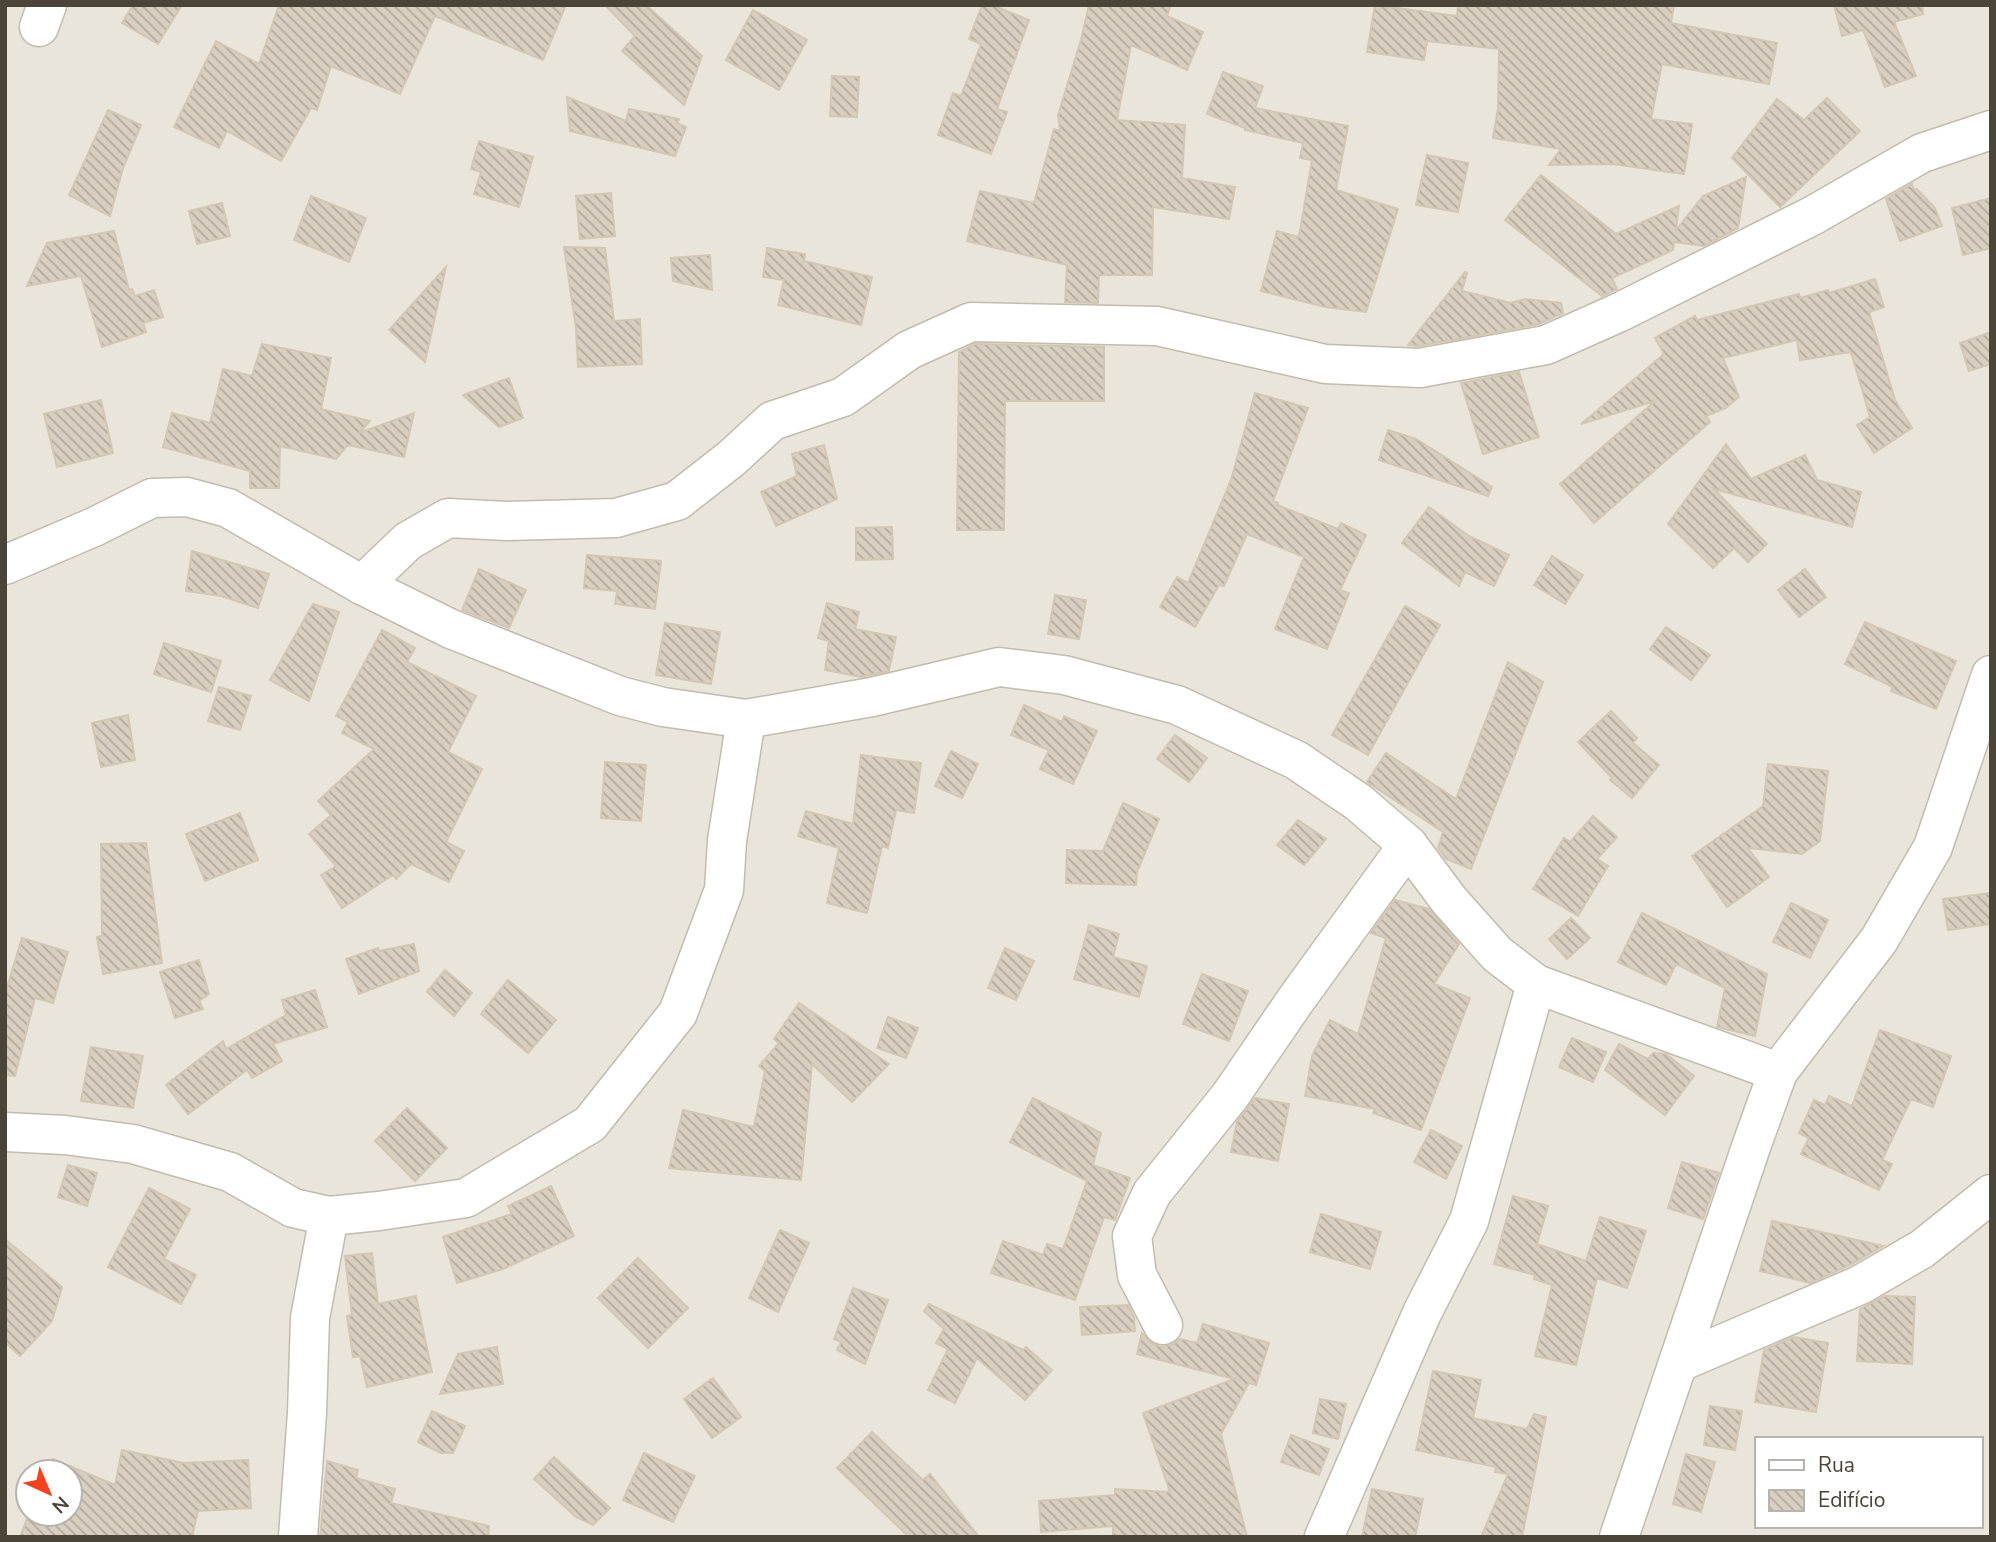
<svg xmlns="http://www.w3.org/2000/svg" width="1996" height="1542" font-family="'Nunito Sans',sans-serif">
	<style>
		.residential { fill: #eae5da; fill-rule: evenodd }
		.building { fill: url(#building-back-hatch); stroke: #d3c7b4; stroke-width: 2 }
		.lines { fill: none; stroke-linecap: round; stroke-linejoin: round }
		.street-casing { stroke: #c2bbae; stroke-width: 41 }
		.street { stroke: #fff; stroke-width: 38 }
	</style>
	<defs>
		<pattern id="building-back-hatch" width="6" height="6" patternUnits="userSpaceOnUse" patternTransform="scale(1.75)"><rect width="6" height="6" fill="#d8cfc1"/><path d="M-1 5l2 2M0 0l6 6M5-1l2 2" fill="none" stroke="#b1aa9e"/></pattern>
	</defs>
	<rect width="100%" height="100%" fill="#f6f3ec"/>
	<path class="residential" d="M5,5H1991V1537H5ZM1756,1439H1980V1526H1756ZM28,1472H70V1514H28Z"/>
	<g class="building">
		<path d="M133,5H182L158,44L122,23Z"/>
		<path d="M279,5H566L543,60L435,16L400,94L331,66L317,110L311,108L281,161L227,131L219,148L174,127L216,41L259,64Z"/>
		<path d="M605,5H646L702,56L684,105L622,51L635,36Z"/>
		<path d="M982,5H992L1029,20L997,109L1007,112L991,154L938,135L953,93L961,96L981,44L969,39Z"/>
		<path d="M1089,5H1171L1167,16L1203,32L1187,70L1131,45L1117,120L1185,125L1182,178L1235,187L1229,219L1153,207L1152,275H1099L1098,303L1065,302L1067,265L967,241L980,191L1034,203L1054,129L1060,131L1058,115L1081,40Z"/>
		<path d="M1375,5L1457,16L1458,5H1674L1671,23L1777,43L1769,84L1662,64L1651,119L1692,124L1684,174L1613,164L1549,165L1561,149L1493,138L1498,108L1499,49L1427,41L1424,60L1367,52Z"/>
		<path d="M1834,5H1922L1923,14L1894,22L1916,76L1885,87L1863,30L1842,36Z"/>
		<path d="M753,10L807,40L779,90L726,60Z"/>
		<path d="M1223,72L1263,86L1255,108L1348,126L1336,190L1398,209L1366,312L1325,307L1261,291L1277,231L1299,237L1312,160L1300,158L1303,143L1245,130V128L1207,114Z"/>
		<path d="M832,76L859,77L857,117L830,116Z"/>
		<path d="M567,97L626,121L629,109L679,119L677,123L686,127L675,156L570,131Z"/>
		<path d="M1827,98L1860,131L1780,207L1732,158L1777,99L1804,120Z"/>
		<path d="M108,110L141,125L123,168L110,216L69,195Z"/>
		<path d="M479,141L533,157L519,207L474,194L481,172L471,169Z"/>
		<path d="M1427,155L1468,163L1458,212L1416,205Z"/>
		<path d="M1541,175L1616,234L1679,206L1676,230L1703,196L1746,177L1738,228L1704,246L1674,242L1673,250L1612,278L1617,289L1602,296L1505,220Z"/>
		<path d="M1912,184L1914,190L1917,189L1935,208L1942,226L1900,241L1886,199Z"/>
		<path d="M611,193L615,236L580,239L576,196Z"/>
		<path d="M311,196L366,218L349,262L294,240Z"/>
		<path d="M1991,198V248L1963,255L1952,208Z"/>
		<path d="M222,203L230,236L197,244L189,211Z"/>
		<path d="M114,231L129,290L132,289L135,296L154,290L163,317L143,323L146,332L102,347L81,276L27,286L47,243Z"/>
		<path d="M564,247L605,248L614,321L640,319L642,364L578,367L576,328Z"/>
		<path d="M767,248L805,254L804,261L872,277L861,325L778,305L784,280L763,277Z"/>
		<path d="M710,255L712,290L673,281L671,258Z"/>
		<path d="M446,267L425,362L389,330Z"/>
		<path d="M1465,272L1467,273L1462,291L1511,303L1525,299L1561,303L1563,313L1539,324L1448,341L1447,339L1446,341L1418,346L1408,345Z"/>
		<path d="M1875,279L1884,307L1869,312L1895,400L1912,428L1874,453L1857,425L1870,417L1851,352L1800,360L1797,340L1723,358L1739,397L1726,408L1706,416L1710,422L1594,523L1560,484L1655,401L1581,424L1664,354L1655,338L1695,316L1697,320L1799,294L1800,298L1828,290L1829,293Z"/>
		<path d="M1991,332V364L1969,371L1960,343Z"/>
		<path d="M262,344L331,358L321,409L370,421L359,433L414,413L404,457L348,445L336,459L280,446L279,488H250V471L163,447L172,413L210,423L223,369L252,376Z"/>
		<path d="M975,344L1104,347V401H1005L1004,530H957L959,352Z"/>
		<path d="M1519,372L1539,437L1483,454L1461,383Z"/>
		<path d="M509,378L523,418L499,427L463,395Z"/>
		<path d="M1255,393L1308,408L1273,501L1278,503L1277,505L1338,529L1341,523L1366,535L1340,590L1349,593L1327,649L1275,629L1304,557L1247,534L1224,586L1219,585L1195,627L1160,607L1177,577L1188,583L1231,480Z"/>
		<path d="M101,400L113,453L57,467L44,414Z"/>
		<path d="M1388,430L1416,439L1492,487L1488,496L1379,460Z"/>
		<path d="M1726,444L1751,479L1805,455L1817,480L1861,492L1852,527L1714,489L1767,544L1748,562L1734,548L1713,568L1668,524Z"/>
		<path d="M824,445L837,499L776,526L761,492L797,476L792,454Z"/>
		<path d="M1429,507L1469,536L1509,555L1494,586L1465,572L1459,586L1402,543Z"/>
		<path d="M892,527L893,559L856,560V528Z"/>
		<path d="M192,551L269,574L258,608L221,596L186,591Z"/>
		<path d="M587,555L661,561L655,609L615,604L617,591L584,588Z"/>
		<path d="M1552,556L1583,575L1565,604L1534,585Z"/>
		<path d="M479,569L526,590L509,628L462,610Z"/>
		<path d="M1805,569L1826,597L1799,617L1778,590Z"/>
		<path d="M1055,595L1086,600L1079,639L1048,634Z"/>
		<path d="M827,603L859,612L855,629L896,637L889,671L861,677L825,670L829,641L818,638Z"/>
		<path d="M313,604L339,612L309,701L270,680Z"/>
		<path d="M1405,606L1440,625L1368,755L1332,735Z"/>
		<path d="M1865,622L1956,661L1936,709L1891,691L1893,687L1845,664Z"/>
		<path d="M665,623L720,632L711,684L656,675Z"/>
		<path d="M1666,627L1710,655L1691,680L1650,649Z"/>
		<path d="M382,630L415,648L407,662L476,696L448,752L482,769L446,842L464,851L449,882L411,864L396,879L393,875L342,908L321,875L336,866L309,834L331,815L318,801L374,749L342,733L348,722L336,716Z"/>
		<path d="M164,643L221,661L211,692L154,674Z"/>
		<path d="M1508,662L1543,682L1471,869L1446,859L1438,848L1443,832L1367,782L1386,753L1456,799Z"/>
		<path d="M219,687L251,696L240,730L208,721Z"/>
		<path d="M1024,705L1062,722L1064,716L1097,731L1073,784L1040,769L1049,750L1011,735Z"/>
		<path d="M1611,711L1637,738L1633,743L1659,765L1632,798L1610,780L1612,778L1578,742Z"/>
		<path d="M128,715L135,760L101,767L92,723Z"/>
		<path d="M1175,735L1207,758L1189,782L1157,759Z"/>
		<path d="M951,751L978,764L962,798L935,786Z"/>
		<path d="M861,755L921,763L914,813L896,810L888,848L882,846L867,913L827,903L839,848L798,836L806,811L853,824Z"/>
		<path d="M605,762L646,765L641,821L601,818Z"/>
		<path d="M1768,764L1828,771L1820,841L1802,854L1748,848L1769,877L1727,907L1692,856L1763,806Z"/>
		<path d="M1123,803L1159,819L1137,872L1136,885L1066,883L1067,850L1103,851Z"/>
		<path d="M240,813L258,860L205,881L186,834Z"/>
		<path d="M1593,816L1617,837L1597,859L1608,866L1578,916L1533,889L1564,838L1570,842Z"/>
		<path d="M1298,820L1326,839L1304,865L1277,845Z"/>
		<path d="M146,843L162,963L103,974L97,937L102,936L101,844Z"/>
		<path d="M1991,893V924L1948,930L1943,899Z"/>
		<path d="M1395,900L1429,909L1459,944L1434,984L1470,998L1421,1130L1373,1113L1375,1109L1305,1096L1312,1056L1330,1020L1358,1034L1386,938L1371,933Z"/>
		<path d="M1791,903L1828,920L1810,958L1773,942Z"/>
		<path d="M1642,913L1767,974L1755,1036L1717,1027L1725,988L1676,964L1666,985L1618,962Z"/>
		<path d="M1571,918L1590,938L1567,959L1549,939Z"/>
		<path d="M1089,925L1119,934L1113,957L1147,966L1139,997L1074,979Z"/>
		<path d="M22,938L68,952L53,1003L35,998L15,1076L5,1075V994Z"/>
		<path d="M414,944L419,971L359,994L346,959L378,948L379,951Z"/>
		<path d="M1005,948L1034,961L1016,1000L988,988Z"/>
		<path d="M199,960L209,994L199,1001L203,1009L175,1018L160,972Z"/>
		<path d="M445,970L472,993L454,1016L427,992Z"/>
		<path d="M1202,974L1248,991L1229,1041L1183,1024Z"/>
		<path d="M508,980L556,1020L528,1053L481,1014Z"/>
		<path d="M315,990L327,1027L273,1044L282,1061L252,1078L247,1070L188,1114L166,1085L223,1041L226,1049L286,1015L282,1000Z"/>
		<path d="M799,1003L889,1064L852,1102L812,1064L801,1180L669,1168L683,1110L754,1127L765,1071L759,1066L779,1043L774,1039Z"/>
		<path d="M888,1017L918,1028L906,1058L877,1048Z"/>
		<path d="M1880,1030L1951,1056L1933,1107L1911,1099L1882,1160L1892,1164L1879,1190L1801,1154L1809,1138L1799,1133L1814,1100L1825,1105L1829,1096L1852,1106Z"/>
		<path d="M1572,1038L1606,1052L1593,1082L1559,1067Z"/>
		<path d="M1619,1044L1648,1059L1653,1053L1666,1054L1694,1076L1665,1115L1605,1070Z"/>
		<path d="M91,1047L143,1056L133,1108L81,1101Z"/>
		<path d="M1033,1098L1101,1133L1093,1165L1130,1178L1115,1220L1104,1217L1075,1300L991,1273L1003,1241L1043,1255L1047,1244L1063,1249L1087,1181L1010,1142Z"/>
		<path d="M1255,1098L1289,1104L1278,1161L1231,1152L1237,1122Z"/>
		<path d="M407,1108L447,1148L415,1181L375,1141Z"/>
		<path d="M1431,1130L1462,1146L1446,1179L1414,1162Z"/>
		<path d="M1682,1162L1719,1173L1703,1219L1668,1208Z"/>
		<path d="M68,1165L97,1173L87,1206L58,1197Z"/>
		<path d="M551,1186L574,1236L503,1269L457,1283L443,1237L512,1214L508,1206Z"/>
		<path d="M149,1188L190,1209L164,1259L196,1275L181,1304L108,1267Z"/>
		<path d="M1513,1196L1548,1206L1537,1244L1586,1261L1600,1217L1646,1231L1627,1288L1597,1278L1576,1365L1535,1356L1552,1285L1534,1279L1535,1275L1494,1264Z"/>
		<path d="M1321,1214L1381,1232L1370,1269L1310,1252Z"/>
		<path d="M1772,1221L1883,1246L1850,1265L1810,1283L1760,1271Z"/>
		<path d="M780,1230L809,1243L778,1312L749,1298Z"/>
		<path d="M5,1239L62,1287L52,1321L20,1356L5,1342Z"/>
		<path d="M372,1253L378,1304L416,1296L432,1372L367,1387L360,1356L353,1357L347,1316L352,1315L345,1256Z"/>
		<path d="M638,1258L688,1308L648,1348L598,1298Z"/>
		<path d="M853,1288L888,1300L865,1364L837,1350L841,1342L834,1339Z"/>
		<path d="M1885,1296L1915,1297L1912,1364L1857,1361L1860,1309Z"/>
		<path d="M929,1304L1023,1350L1026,1347L1052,1370L1025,1400L977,1358L955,1403L928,1390L948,1349L936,1343L944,1329L924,1311Z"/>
		<path d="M1128,1305L1134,1317L1135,1331L1082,1335L1080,1307Z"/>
		<path d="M1203,1324L1269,1343L1256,1385L1249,1383L1221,1434L1247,1537H1113V1526L1041,1532L1039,1501L1115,1495V1489L1170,1492L1143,1413L1234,1379L1137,1354L1142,1333L1151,1343L1161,1347L1172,1345L1180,1339L1197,1343Z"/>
		<path d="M1794,1337L1828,1343L1816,1412L1755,1402L1764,1350Z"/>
		<path d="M497,1347L503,1384L440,1394L458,1354Z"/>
		<path d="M1433,1371L1481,1380L1473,1418L1527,1429L1534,1414L1546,1417L1522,1537H1481L1508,1474L1495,1472L1496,1467L1416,1450Z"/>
		<path d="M713,1378L741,1417L712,1438L684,1399Z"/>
		<path d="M1320,1399L1346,1404L1338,1439L1313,1433Z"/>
		<path d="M1710,1406L1742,1411L1735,1450L1704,1445Z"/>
		<path d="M432,1411L465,1426L453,1453H441L418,1442Z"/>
		<path d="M872,1432L923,1480L930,1474L979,1537H909L837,1468Z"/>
		<path d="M1291,1435L1329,1449L1319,1475L1281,1462Z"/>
		<path d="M122,1450L184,1463L248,1460L251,1508L198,1511L192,1537H20L29,1514H70V1472H47L53,1459L115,1485Z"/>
		<path d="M644,1453L695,1476L673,1522L623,1500Z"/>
		<path d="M1686,1454L1715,1462L1701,1512L1673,1504Z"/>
		<path d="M554,1457L610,1508L593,1525L576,1517L534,1479Z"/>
		<path d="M327,1461L358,1470L356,1478L395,1489L391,1503L489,1526L488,1537H320Z"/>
		<path d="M1372,1489L1423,1499L1415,1537H1362Z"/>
	</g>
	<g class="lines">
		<defs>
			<g id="street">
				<path d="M39,27L47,5"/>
				<path d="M5,565L94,527L152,498L187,497L228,508L362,585L451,629L620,696L663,707L746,719L872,697L999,667L1064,675L1177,705L1296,760L1358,802L1408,845L1449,900L1497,954L1536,984L1778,1072"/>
				<path d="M362,585L408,541L448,518L507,521L616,518L677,501L732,458L772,421L843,397L909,350L971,322L1157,326L1325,364L1420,368L1546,345L1620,312L1812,216L1922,153L1991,130"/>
				<path d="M5,1132L65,1135L133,1144L230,1172L293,1208L329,1216"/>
				<path d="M1163,1325L1137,1275L1132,1236L1152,1193L1230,1096L1295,1001L1408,845"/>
				<path d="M1678,1363L1860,1285L1922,1249L1991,1194"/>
				<path d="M298,1537L307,1413L310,1318L329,1216L379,1211L466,1198L590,1124L678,1013L724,890L727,841L746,719"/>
				<path d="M1324,1537L1422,1313L1469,1221L1536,984"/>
				<path d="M1619,1537L1752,1144L1778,1072L1879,940L1933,847L1991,675"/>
			</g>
		</defs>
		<use href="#street" class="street-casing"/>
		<use href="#street" class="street"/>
	</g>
	<rect width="1996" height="1542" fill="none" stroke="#4b4439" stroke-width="14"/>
	<rect x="1755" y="1437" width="228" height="91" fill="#ffffff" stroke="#b7b4b0" stroke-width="2"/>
	<rect x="1769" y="1460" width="35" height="10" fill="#ffffff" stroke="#b7b4b0" stroke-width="2"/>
	<text x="1818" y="1472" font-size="21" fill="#4b4439">Rua</text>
	<rect x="1769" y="1490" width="35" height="21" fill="url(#building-back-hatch)" stroke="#b7b4b0" stroke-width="2"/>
	<text x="1818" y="1507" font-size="21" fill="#4b4439">Edifício</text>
	<g transform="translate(49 1493) rotate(136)"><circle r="33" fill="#ffffff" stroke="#b7b4b0" stroke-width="2"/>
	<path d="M0-5L12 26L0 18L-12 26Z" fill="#fc3f1d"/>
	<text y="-10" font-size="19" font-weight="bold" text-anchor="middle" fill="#4b4439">N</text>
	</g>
</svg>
